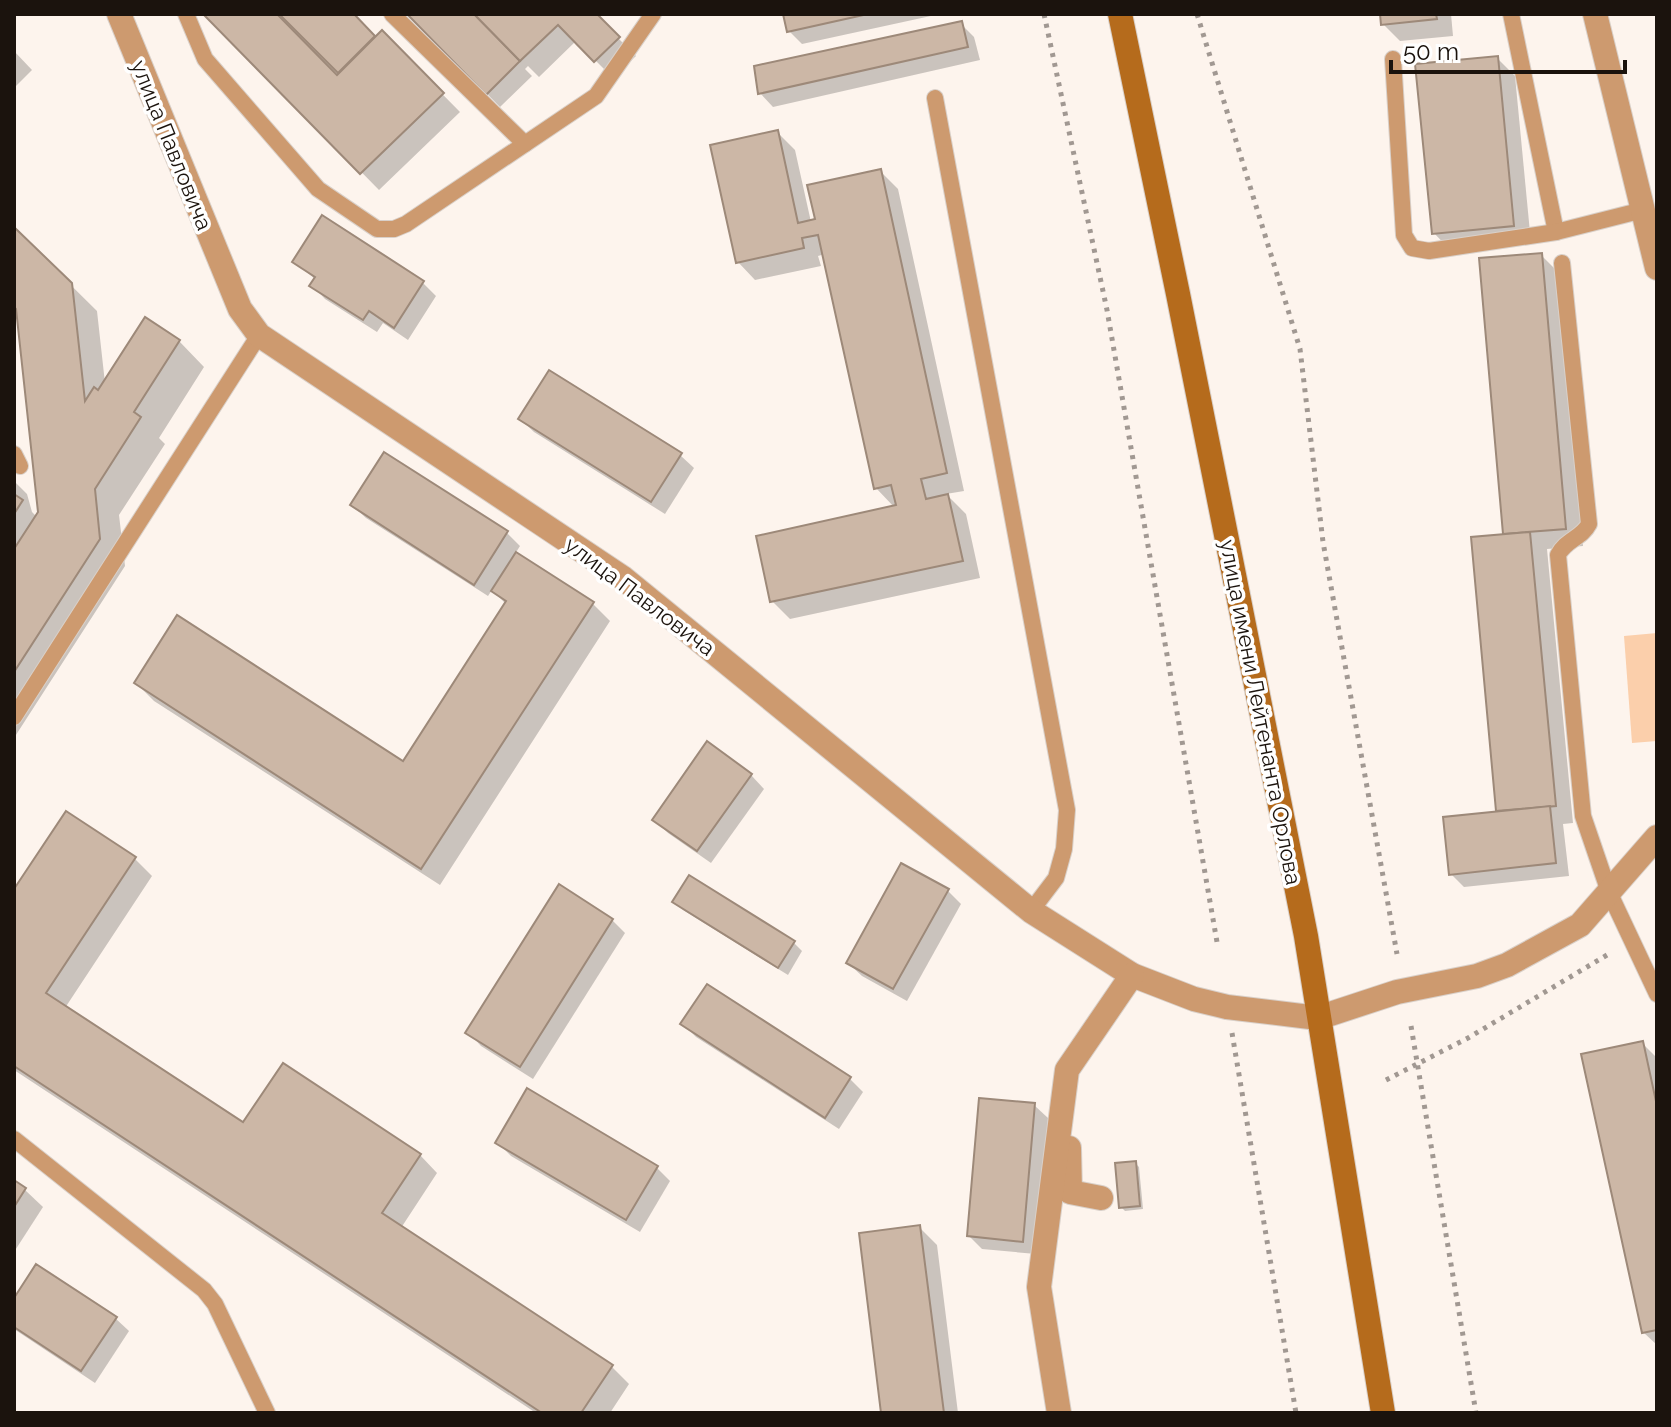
<svg xmlns="http://www.w3.org/2000/svg" width="1671" height="1427" font-family="Raleway,sans-serif">
	<style>
		.green { fill: #fbcfab }
		.shadow { fill: #0003 }
		.building { fill: #ccb7a6; stroke: #9d8979; stroke-width: 2 }
		.lines { fill: none; stroke-linecap: round; stroke-linejoin: round }
		.lane-casing { stroke: #d9d0c9; stroke-width: 18 }
		.street-casing { stroke: #d9d0c9; stroke-width: 26 }
		.secondary-casing { stroke: #d9d0c9; stroke-width: 26 }
		.path { stroke: #a19892; stroke-width: 5; stroke-dasharray: 4 6; stroke-linecap: butt }
		.lane { stroke: #cd9a6f; stroke-width: 16 }
		.street { stroke: #cd9a6f; stroke-width: 24 }
		.secondary { stroke: #b56b1c; stroke-width: 24 }
		.labels { text-anchor: middle; stroke-width: 7; stroke-linejoin: round; paint-order: stroke }
		.street-label { font-size: 22px; fill: #1b130d; stroke: #fff }
	</style>
	<rect width="100%" height="100%" fill="#fdf4ed"/>
	<path class="green" d="M1657,633V741L1632,743L1624,636Z"/>
	<g class="shadow">
		<path d="M206,14H275L337,77L341,74L282,14H351L376,39L382,33L460,112L379,190Z"/>
		<path d="M409,14H594L636,56L613,78L576,41L539,77L528,66L525,69L532,76L500,107Z"/>
		<path d="M785,14H940L802,44L789,31Z"/>
		<path d="M1382,14H1451L1453,36L1400,41L1383,24Z"/>
		<path d="M961,24L974,37L980,60L773,107L760,93Z"/>
		<path d="M14,51L32,70L14,88Z"/>
		<path d="M1497,58L1515,76L1531,243L1451,251L1434,233Z"/>
		<path d="M777,132L795,150L811,222L817,220L880,171L898,189L964,491L946,494L966,514L980,578L790,619L772,601L895,508L876,488L825,254L818,256L821,266L755,280L738,262Z"/>
		<path d="M323,218L423,283L436,296L408,340L383,323L377,332L325,299L312,285L316,280L294,261Z"/>
		<path d="M14,229L97,311L105,383L179,341L204,367L159,438L165,444L119,515L125,566L14,738V481L27,494L32,512L37,517L40,512L19,316L14,321Z"/>
		<path d="M1541,255L1559,273L1583,546L1547,549L1573,823L1563,824L1569,876L1464,887L1451,874L1501,813L1498,810L1505,536L1481,260Z"/>
		<path d="M520,419L680,455L694,468L665,514L534,432Z"/>
		<path d="M384,455L507,533L520,546L515,554L592,603L610,621L440,885L154,701L136,683L403,763L506,604L492,590L488,596L366,518L352,505Z"/>
		<path d="M751,775L764,789L711,863L668,833L654,819Z"/>
		<path d="M134,858L152,876L65,1008L244,1125L420,1155L437,1173L401,1228L612,1367L629,1384L610,1413H536L14,1070V892Z"/>
		<path d="M948,891L961,904L907,1001L862,976L848,963Z"/>
		<path d="M675,902L794,943L802,951L788,975L683,910Z"/>
		<path d="M612,920L625,933L533,1079L481,1046L468,1032Z"/>
		<path d="M707,986L850,1079L863,1092L839,1129L696,1037L683,1024Z"/>
		<path d="M1642,1043L1657,1058V1345L1643,1332Z"/>
		<path d="M1034,1105L1048,1118L1036,1254L982,1249L969,1236Z"/>
		<path d="M497,1142L657,1168L670,1181L640,1232L511,1156Z"/>
		<path d="M1135,1163L1139,1167L1143,1209L1125,1211L1121,1207Z"/>
		<path d="M14,1183L25,1190L43,1207L14,1252Z"/>
		<path d="M919,1227L937,1245L958,1413H884Z"/>
		<path d="M14,1301L115,1318L129,1331L95,1383L14,1329Z"/>
	</g>
	<g class="building">
		<path d="M203,14H277L337,75L382,30L444,93L360,174Z"/>
		<path d="M279,14H354L375,36L338,73Z"/>
		<path d="M407,14H474L520,61L486,95Z"/>
		<path d="M474,14H597L620,37L594,62L558,25L520,61Z"/>
		<path d="M783,14H868L787,32Z"/>
		<path d="M1380,14H1436L1437,19L1381,25Z"/>
		<path d="M962,21L968,47L758,94L754,66Z"/>
		<path d="M1498,56L1514,226L1432,234L1415,64Z"/>
		<path d="M778,130L798,223L815,219L807,185L881,169L947,473L921,479L926,499L948,494L963,561L770,602L756,536L896,505L891,485L874,489L818,235L802,238L804,248L736,263L710,145Z"/>
		<path d="M322,215L424,281L394,328L369,311L363,320L309,286L315,277L292,262Z"/>
		<path d="M14,227L72,283L85,401L94,387L98,390L145,317L180,340L134,412L141,417L95,489L100,539L14,672V549L38,512L16,309L14,307Z"/>
		<path d="M1542,253L1566,529L1503,534L1479,258Z"/>
		<path d="M549,370L682,453L651,502L518,419Z"/>
		<path d="M384,452L508,531L474,585L350,505Z"/>
		<path d="M14,494L23,500L14,514Z"/>
		<path d="M1530,532L1556,806L1496,811L1471,537Z"/>
		<path d="M516,552L594,602L421,869L134,683L177,615L403,761L506,601L491,591Z"/>
		<path d="M707,741L752,774L697,851L652,820Z"/>
		<path d="M1550,806L1556,863L1449,875L1443,817Z"/>
		<path d="M66,811L136,857L46,993L243,1122L283,1063L421,1154L382,1213L613,1365L581,1413H542L14,1066V889Z"/>
		<path d="M901,863L949,889L893,989L846,963Z"/>
		<path d="M689,875L795,941L778,968L672,902Z"/>
		<path d="M559,884L613,919L520,1067L465,1033Z"/>
		<path d="M707,984L851,1077L825,1118L680,1024Z"/>
		<path d="M1643,1041L1657,1106V1330L1642,1333L1581,1054Z"/>
		<path d="M527,1088L658,1166L626,1220L495,1143Z"/>
		<path d="M979,1098L1035,1103L1023,1242L967,1236Z"/>
		<path d="M1136,1161L1140,1206L1119,1208L1115,1163Z"/>
		<path d="M14,1180L26,1188L14,1207Z"/>
		<path d="M920,1225L944,1413H881L859,1233Z"/>
		<path d="M36,1264L117,1317L81,1371L14,1327V1298Z"/>
	</g>
	<g class="lines">
		<defs>
			<g id="lane">
				<path d="M186,14L205,59L318,189L377,229H394L406,224L596,96L653,14"/>
				<path d="M392,14L525,144"/>
				<path d="M1511,14L1556,232"/>
				<path d="M1393,59L1404,235L1412,248L1429,251L1556,232L1643,210"/>
				<path d="M935,98L1067,810L1064,849L1056,878L1031,911"/>
				<path d="M1562,263L1589,524C1582,538 1565,540 1558,555L1583,816L1609,892L1657,994"/>
				<path d="M14,454L20,466"/>
				<path d="M14,717L259,335"/>
				<path d="M14,1139L204,1290L215,1304L267,1413"/>
			</g>
			<g id="street">
				<path d="M119,14L240,309L259,335L623,578L1031,911L1132,975L1194,999L1227,1007L1318,1018L1397,992L1477,976L1507,965L1580,925L1657,837"/>
				<path d="M1595,14L1657,268"/>
				<path d="M1069,1148L1070,1192L1101,1198"/>
				<path d="M1059,1413L1039,1287L1067,1070L1132,975"/>
			</g>
			<path id="secondary" d="M1120,14L1178,294L1306,936L1383,1413"/>
		</defs>
		<use href="#lane" class="lane-casing"/>
		<use href="#street" class="street-casing"/>
		<use href="#secondary" class="secondary-casing"/>
		<g class="path">
			<path d="M1044,14L1107,310L1217,942"/>
			<path d="M1197,14L1300,349L1323,542L1397,954"/>
			<path d="M1411,1026L1476,1413"/>
			<path d="M1232,1033L1296,1413"/>
			<path d="M1386,1080L1468,1038L1612,952"/>
		</g>
		<use href="#lane" class="lane"/>
		<use href="#street" class="street"/>
		<use href="#secondary" class="secondary"/>
	</g>
	<g class="labels">
		<g class="street-label">
			<text transform="translate(172 145) rotate(68)" y="8">улица Павловича</text>
			<text transform="translate(640 596) rotate(37)" y="8">улица Павловича</text>
			<text transform="translate(1261 712) rotate(79)" y="8">улица имени Лейтенанта Орлова</text>
		</g>
	</g>
	<rect width="1671" height="1427" fill="none" stroke="#1b130d" stroke-width="32"/>
	<path d="M1391 60v12h234v-12" fill="none" stroke="#1b130d" stroke-width="4"/>
	<text x="1403" y="60" font-size="24" fill="#1b130d" stroke="#ffffff" stroke-width="6" paint-order="stroke">50 m</text>
</svg>
